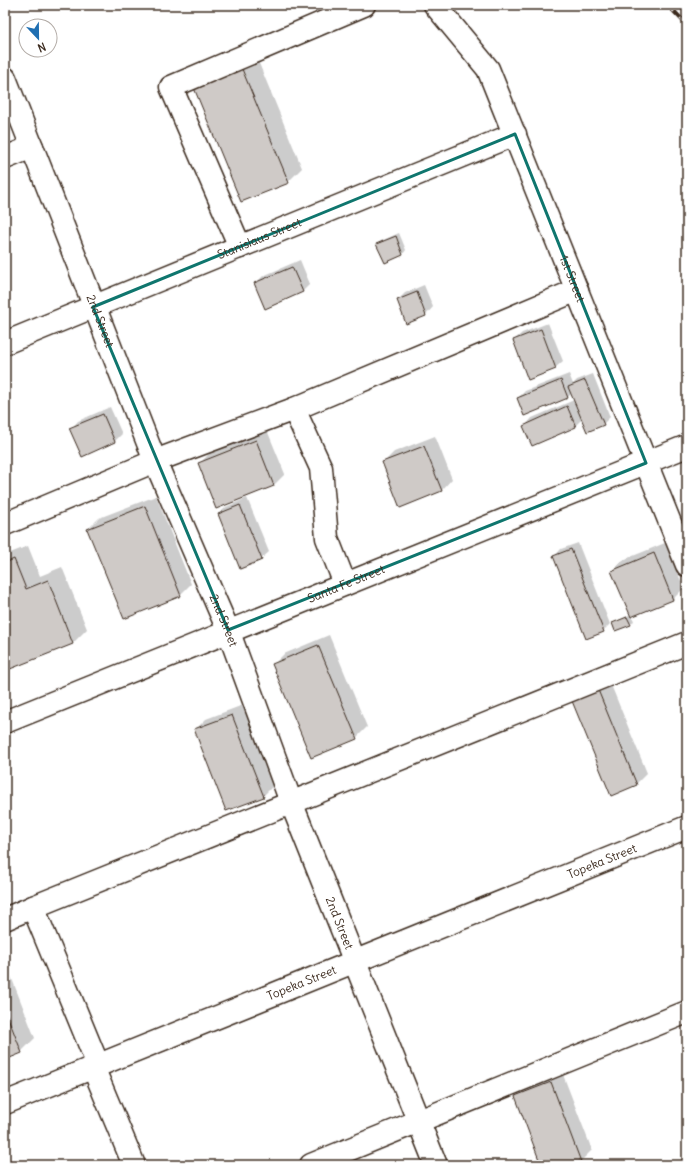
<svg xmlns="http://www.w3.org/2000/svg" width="692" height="1170" font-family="Delius,sans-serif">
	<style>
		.shadow { fill: #0003 }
		.building { fill: #cfcac7; stroke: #3b2a1e }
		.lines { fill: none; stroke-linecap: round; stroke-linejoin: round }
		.minor-casing { stroke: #3b2a1e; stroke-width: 25 }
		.minor { stroke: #fff; stroke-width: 22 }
		.rail-casing { stroke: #3b2a1e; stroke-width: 4.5 }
		.rail { stroke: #fff; stroke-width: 3; stroke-dasharray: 9; stroke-linecap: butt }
		.marked { fill: none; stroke: #0f766e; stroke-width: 3; stroke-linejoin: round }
		.labels { text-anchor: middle; stroke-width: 3; stroke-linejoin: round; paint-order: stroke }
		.street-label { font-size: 12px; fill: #3b2a1e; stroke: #fff }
	</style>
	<rect width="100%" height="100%" fill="#fff"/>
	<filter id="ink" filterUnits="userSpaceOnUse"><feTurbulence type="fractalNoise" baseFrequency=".025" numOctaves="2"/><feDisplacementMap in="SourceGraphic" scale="8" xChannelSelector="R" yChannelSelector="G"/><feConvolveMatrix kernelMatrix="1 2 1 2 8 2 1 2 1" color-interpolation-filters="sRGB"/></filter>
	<g filter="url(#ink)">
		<g class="shadow">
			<path d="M256,56L302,168L288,182L196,89Z"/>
			<path d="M399,233L406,250L403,254L385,262L378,244L381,241Z"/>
			<path d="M300,260L310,284L302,292L256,283L263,276Z"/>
			<path d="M424,285L433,307L426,315L407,322L398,300L405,293Z"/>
			<path d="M548,323L563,361L555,368L514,340L522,333Z"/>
			<path d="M569,374L573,384L577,380L593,374L610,417L603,424L582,419L575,426H525L532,418L574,400L572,393L568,397L524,414L518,398L525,391Z"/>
			<path d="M110,407L122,434L115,441L82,456L71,429L78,421Z"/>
			<path d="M267,430L285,474L274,485L216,507L199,464L210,453Z"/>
			<path d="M435,436L452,479L442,490L383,463L394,452Z"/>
			<path d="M156,496L191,584L180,595L88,529L99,518Z"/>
			<path d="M247,498L269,552L261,559L219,514L226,507Z"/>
			<path d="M578,543L610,624L603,631L554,557L561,549Z"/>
			<path d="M665,543L684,588L673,599L632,616L634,621L630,624L613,623L631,614L612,571L623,560Z"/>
			<path d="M28,546L40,576L62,567L87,629L73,643L5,669V555Z"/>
			<path d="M329,635L367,727L356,738L273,665L284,654Z"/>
			<path d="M609,680L647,773L636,784L584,691Z"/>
			<path d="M243,705L274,785L263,796L195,730L206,719Z"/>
			<path d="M5,961L35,1038L21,1052L5,1058Z"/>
			<path d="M562,1072L592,1150L581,1161L570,1165H543L516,1096L527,1085Z"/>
		</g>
		<g class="building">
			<path d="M242,69L289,183L241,202L194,88Z"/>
			<path d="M396,236L403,255L385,263L376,244Z"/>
			<path d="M292,267L303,292L265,309L254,283Z"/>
			<path d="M417,292L426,316L406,324L397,300Z"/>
			<path d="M541,329L556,369L528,380L513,340Z"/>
			<path d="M561,380L568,398L524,416L517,398Z"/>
			<path d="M585,380L604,425L587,432L568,387Z"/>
			<path d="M567,406L576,427L532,446L523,426Z"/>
			<path d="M103,414L115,442L82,457L69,428Z"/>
			<path d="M256,440L274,486L216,509L198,463Z"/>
			<path d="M424,446L442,491L400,508L382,462Z"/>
			<path d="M240,505L262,560L240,569L218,514Z"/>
			<path d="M145,506L181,596L124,619L87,529Z"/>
			<path d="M571,549L604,632L586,639L553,556Z"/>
			<path d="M654,553L673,600L631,617L611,571Z"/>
			<path d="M14,559L26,589L48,580L73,644L5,671V563Z"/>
			<path d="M627,617L631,625L615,631L612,623Z"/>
			<path d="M318,645L357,739L311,758L272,664Z"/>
			<path d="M598,690L637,785L611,796L572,701Z"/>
			<path d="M232,715L264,797L226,811L194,729Z"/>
			<path d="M5,1010L22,1053L5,1060Z"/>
			<path d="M551,1082L581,1162L573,1165H541L515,1096Z"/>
		</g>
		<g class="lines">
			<defs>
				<g id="minor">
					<path id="s1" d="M435,5L488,69L687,565"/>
					<path id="s2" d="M5,78L155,461L228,630L291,802L436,1165"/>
					<path d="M5,158L32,147"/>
					<path d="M240,247L171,87L364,5"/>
					<path id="s3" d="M5,343L515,134"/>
					<path d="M5,524L155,461L294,409"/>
					<path d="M345,584L327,538L321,468L294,409L577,290"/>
					<path id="s4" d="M5,722L687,446"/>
					<path d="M5,919L33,907"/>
					<path d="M98,1065L33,907L687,643"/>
					<path d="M93,1067L134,1165"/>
					<path id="s5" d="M5,1103L687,827"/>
					<path d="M311,1165L687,1012"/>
				</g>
			</defs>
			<use href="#minor" class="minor-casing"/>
			<use href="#minor" class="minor"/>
			<defs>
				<path id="rail" d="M668,5L687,25"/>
			</defs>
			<use href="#rail" class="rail-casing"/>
			<use href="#rail" class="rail"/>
		</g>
	</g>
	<path class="marked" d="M515,134L646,463L228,630L93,307Z"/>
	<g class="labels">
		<g class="street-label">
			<text dy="4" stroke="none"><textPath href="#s3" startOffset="275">Stanislaus Street</textPath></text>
			<text dy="4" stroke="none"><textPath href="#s1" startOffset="309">1st Street</textPath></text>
			<text dy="4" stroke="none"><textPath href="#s2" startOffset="261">2nd Street</textPath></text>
			<text dy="4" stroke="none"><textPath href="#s4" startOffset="368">Santa Fe Street</textPath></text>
			<text dy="4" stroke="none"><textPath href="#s2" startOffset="585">2nd Street</textPath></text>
			<text dy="4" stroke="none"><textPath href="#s5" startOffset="644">Topeka Street</textPath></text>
			<text dy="4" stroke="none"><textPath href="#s2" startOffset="909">2nd Street</textPath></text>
			<text dy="4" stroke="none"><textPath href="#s5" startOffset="320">Topeka Street</textPath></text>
		</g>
	</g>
	<rect width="692" height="1170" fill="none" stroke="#fff" stroke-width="20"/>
	<rect x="10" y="10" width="672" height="1150" fill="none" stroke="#3b2a1e" stroke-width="1.5" filter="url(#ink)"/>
	<g transform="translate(38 38) rotate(158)"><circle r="19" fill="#ffffff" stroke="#b1aaa5"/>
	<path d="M0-3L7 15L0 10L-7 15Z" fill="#1f6fb2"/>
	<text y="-6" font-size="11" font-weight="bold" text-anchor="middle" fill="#3b2a1e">N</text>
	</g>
</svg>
